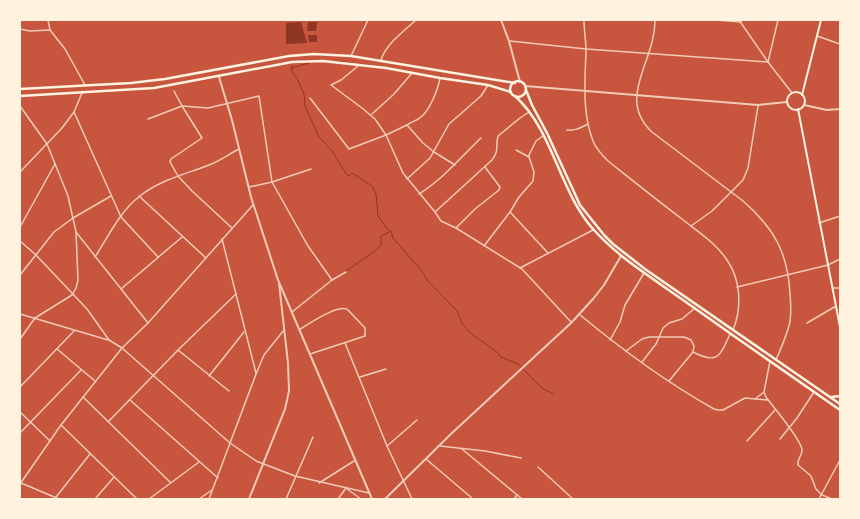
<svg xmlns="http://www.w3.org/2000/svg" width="860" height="519" font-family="Cabin,sans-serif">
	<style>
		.water { fill: #8f3625 }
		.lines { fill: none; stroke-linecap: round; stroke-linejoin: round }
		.stream { stroke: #8f3625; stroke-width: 1 }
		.minor { stroke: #f1ccb7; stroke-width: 1.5 }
		.tertiary { stroke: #f1ccb7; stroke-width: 2 }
		.secondary { stroke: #fff3e0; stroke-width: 2 }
		.trunk { stroke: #fff3e0; stroke-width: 2.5 }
	</style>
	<rect width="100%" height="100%" fill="#c8553d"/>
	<g class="water">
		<path d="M301,22L307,43L286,44V23Z"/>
		<path d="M308,22H317L316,31H307Z"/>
		<path d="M308,35H317V42H309Z"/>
	</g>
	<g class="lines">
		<g class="stream">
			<path d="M335,61L352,63"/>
			<path d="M358,64L376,66"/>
			<path d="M292,65V72L297,78L304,94L305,106L319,137L332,151L347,175L349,176L352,173L372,186L376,194L378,216L388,230"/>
			<path d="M291,68L309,63"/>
			<path d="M346,271L378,249L381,245V236L391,231L393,238L421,270L428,281L457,311L462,323L469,332L497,352L501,357L518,364L542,388L553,394"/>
		</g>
		<g class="minor">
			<path d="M48,20L50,30L65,49L85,85"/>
			<path d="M584,20C584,30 586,41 586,51C585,81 582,113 593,141C596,149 602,155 608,161C632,180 657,200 682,219C697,231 716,243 727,260C741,280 742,308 733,330"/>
			<path d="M655,20C655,27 654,35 652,42C644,74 622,104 652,132L743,201C774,228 788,253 790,294C791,304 791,313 790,322C787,335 781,348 776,360"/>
			<path d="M716,20L741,22V20"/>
			<path d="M739,20L768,62L792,93"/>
			<path d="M20,29L30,31L50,30"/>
			<path d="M817,36L840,44"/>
			<path d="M510,41L586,49L768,62L778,20"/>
			<path d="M351,56L368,20"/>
			<path d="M381,60C386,44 404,31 416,20"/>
			<path d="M358,66L341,80L331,85L362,108L375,119L386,135L403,173L435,212L441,221L456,228L522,269L571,322"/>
			<path d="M174,91L182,106L202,138L171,159L170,162L178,176L192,191L232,228"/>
			<path d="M310,98L349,149L386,135L407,125L423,143L434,152L455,165"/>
			<path d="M20,106L47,144L68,196L76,232L78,280L76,288L72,295L35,318L20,339"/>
			<path d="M74,112L121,217L158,257"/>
			<path d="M372,114L394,94L412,73"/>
			<path d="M148,119L182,106L208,108L259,96L272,182L308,246L332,280"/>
			<path d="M407,125C412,121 417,121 421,117C430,110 438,89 440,78"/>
			<path d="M567,130C575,131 580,128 588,124"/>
			<path d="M516,150L529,157"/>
			<path d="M20,172L62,128L74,112L82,93"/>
			<path d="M407,179L430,158L449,124L481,96L488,85"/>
			<path d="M249,187L272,182L311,169"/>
			<path d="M419,194C443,179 461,157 481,138"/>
			<path d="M139,196L206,258"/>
			<path d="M435,212L492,160C500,149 495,147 498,136L520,118L529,112"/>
			<path d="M510,212L548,253"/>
			<path d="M819,223L840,216"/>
			<path d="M691,226L712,211L743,180L748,168L758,106"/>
			<path d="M20,227L55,164"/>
			<path d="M456,228L475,209L499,190L500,187L485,167"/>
			<path d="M76,232L148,323"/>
			<path d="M222,239L256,373"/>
			<path d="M20,241L36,255L87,309L109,340L122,348L230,443L256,461L295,476L369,493"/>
			<path d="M484,246L510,212L519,197L533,181L534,172L529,157V155L536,141L543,136"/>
			<path d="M95,257C108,237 120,211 140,196C160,180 186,174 209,165C220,161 229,154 239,149"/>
			<path d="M520,268L593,230"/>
			<path d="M20,275L54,232L73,218L111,196"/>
			<path d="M737,287L828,265L840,259"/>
			<path d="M833,288H840"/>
			<path d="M121,289L182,237"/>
			<path d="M292,312L332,280L346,272"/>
			<path d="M20,314L108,340"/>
			<path d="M579,314C621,349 666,382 714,409L718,410H723L745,398L768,400"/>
			<path d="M807,323L836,306"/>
			<path d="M300,329C309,324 339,303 348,310L365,328V336L310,354"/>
			<path d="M610,340L620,322L625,305L644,273"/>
			<path d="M345,343L387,446L412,499"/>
			<path d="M57,349L95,381"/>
			<path d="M178,350L229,391"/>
			<path d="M626,351L642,339L649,337H684L691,340L694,346L693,352L669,381"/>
			<path d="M693,352C718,365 720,356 730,334"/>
			<path d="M770,361L764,392L766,397C773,407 802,440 802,450C802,456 797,459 798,465L811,476L816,489L822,495L832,499"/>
			<path d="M642,362L656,344L663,328L669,323L682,319L695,308"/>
			<path d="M209,376L244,332"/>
			<path d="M360,377L386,369"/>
			<path d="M20,387L74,331"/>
			<path d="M83,397L171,483"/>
			<path d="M755,399L764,392"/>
			<path d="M130,400L218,478"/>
			<path d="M20,412L50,441"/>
			<path d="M108,422L178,350L236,294"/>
			<path d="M61,425L137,499"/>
			<path d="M20,433L81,370"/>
			<path d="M780,439L797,418L814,392"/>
			<path d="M747,441L775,410"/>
			<path d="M387,446L417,420"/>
			<path d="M440,446L485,451L521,458"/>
			<path d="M462,449L522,499"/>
			<path d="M426,459L473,499"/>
			<path d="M538,467L573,499"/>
			<path d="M21,483L59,499"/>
			<path d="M319,483L354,461"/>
			<path d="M20,484L61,425L122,348L148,323L253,205"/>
			<path d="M347,489L361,499"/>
			<path d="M56,497L90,454"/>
			<path d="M95,499L114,477"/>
			<path d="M149,499L199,462"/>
			<path d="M199,499L212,490"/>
			<path d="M209,499L256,374L264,355L284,330"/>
			<path d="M286,499L313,437"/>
			<path d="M338,499L346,488"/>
			<path d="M514,499L517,495"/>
			<path d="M819,499L840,460"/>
		</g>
		<g class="tertiary">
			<path d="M501,20L509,41L520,82"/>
			<path d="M219,77L232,120L251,197L278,280L372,499"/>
			<path d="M525,86L758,105L787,102"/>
			<path d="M804,105L827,110L840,109"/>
			<path d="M249,499L285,409L289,391L288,363L279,283"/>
			<path d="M385,499L452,433L571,323L593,299L604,285L621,256"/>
		</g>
		<g class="secondary">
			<circle cx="796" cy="101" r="9"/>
			<path d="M802,95L821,20"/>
			<path d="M798,109L840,327"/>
		</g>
		<g class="trunk">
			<circle cx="518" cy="89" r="8"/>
			<path d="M20,89L131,83L165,79L289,56L314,54L351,56L515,83"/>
			<path d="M526,90L532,105L547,133L580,205L604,235L613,244L645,269L840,404"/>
			<path d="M20,96L154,88L292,62L323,61L386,68L440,78L488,85L511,92"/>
			<path d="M515,96C553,130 559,191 593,229C619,258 652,278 683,300C735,337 788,374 840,410"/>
			<path d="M831,397L840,396"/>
		</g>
	</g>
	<rect width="860" height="519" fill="none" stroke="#fff3e0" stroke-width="42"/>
</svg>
